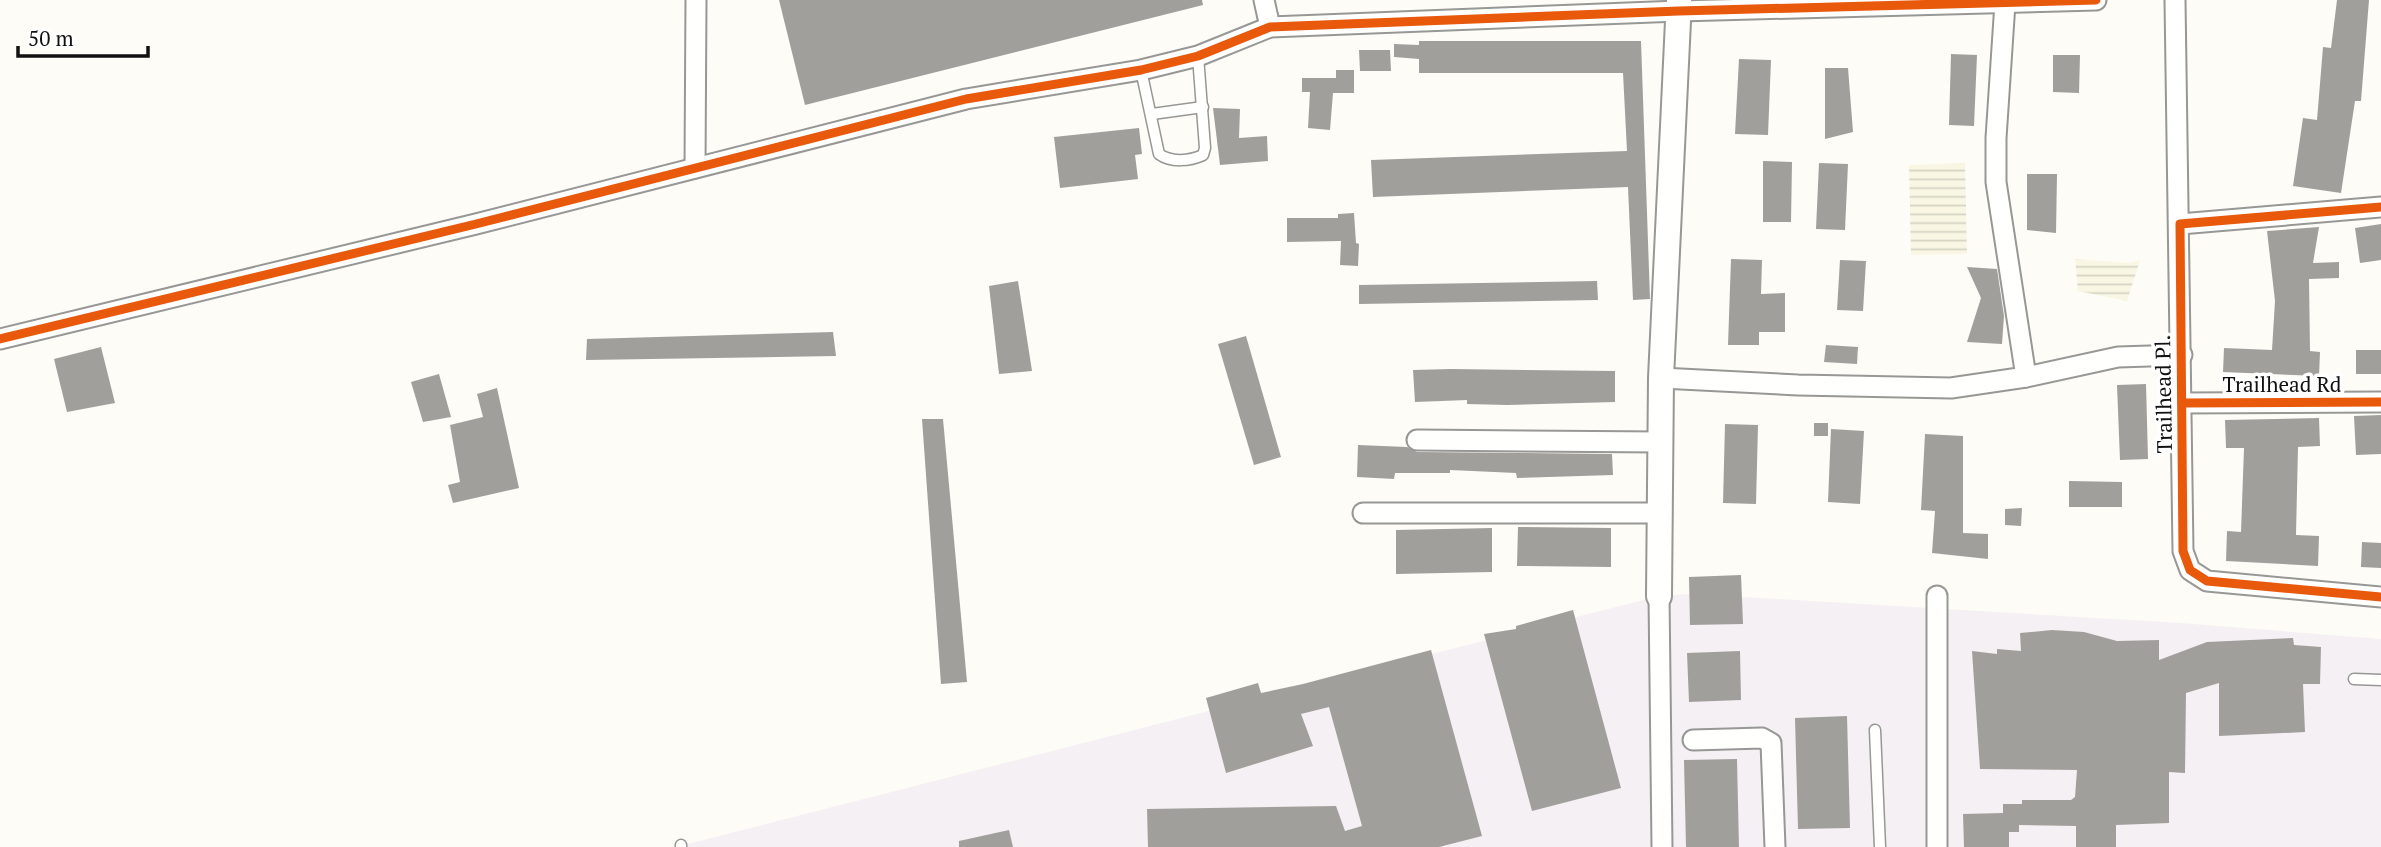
<svg xmlns="http://www.w3.org/2000/svg" width="2381" height="847" font-family="'PT Serif',serif">
	<style>
		.industrial { fill: #f5f0f3 }
		.farmland { fill: url(#farmland-rules) }
		.building { fill: #a19f9c }
		.lines { fill: none; stroke-linecap: round; stroke-linejoin: round }
		.service-casing { stroke: #979795; stroke-width: 13 }
		.minor-casing { stroke: #979795; stroke-width: 23 }
		.tertiary-casing { stroke: #979795; stroke-width: 28 }
		.service { stroke: #fffffe; stroke-width: 10 }
		.minor { stroke: #fffffe; stroke-width: 19 }
		.tertiary { stroke: #fffffe; stroke-width: 24 }
		.cycleway-casing { stroke: #fff; stroke-width: 13 }
		.cycleway { stroke: #e8590c; stroke-width: 9 }
		.labels { text-anchor: middle; stroke-width: 7; stroke-linejoin: round; paint-order: stroke }
		.street-label { font-size: 21px; fill: #111; stroke: #fff }
	</style>
	<defs>
		<pattern id="farmland-rules" width="6" height="5" patternUnits="userSpaceOnUse" patternTransform="scale(1.75)"><rect width="6" height="5" fill="#f9f7e4"/><path d="M0 2.5h6" fill="none" stroke="#d4d3c3"/></pattern>
	</defs>
	<rect width="100%" height="100%" fill="#fdfcf7"/>
	<path class="industrial" d="M1692,594L2181,623L2381,639V847H676L1659,596Z"/>
	<g class="farmland">
		<path d="M1965,163L1967,254L1911,255L1909,165Z"/>
		<path d="M2075,259L2130,263L2140,260L2127,301L2078,291Z"/>
	</g>
	<g class="building">
		<path d="M779,0H1202L1203,5L805,105Z"/>
		<path d="M2337,0H2369L2361,101H2355L2341,193L2293,186L2303,118L2317,120L2323,47L2331,48Z"/>
		<path d="M1419,41H1641L1650,299L1633,300L1628,187L1373,197L1371,160L1627,151L1623,73H1419V59L1394,57V44L1419,45Z"/>
		<path d="M1359,50H1390L1391,71H1360Z"/>
		<path d="M1951,54L1977,55L1974,126L1949,125Z"/>
		<path d="M2053,55H2080L2079,93L2053,92Z"/>
		<path d="M1739,59L1771,60L1768,135L1735,134Z"/>
		<path d="M1825,68H1848L1853,132L1825,139Z"/>
		<path d="M1336,70H1354V93H1333L1330,130L1308,128L1310,92H1302V78H1336Z"/>
		<path d="M1213,108L1240,109L1239,138L1267,136L1268,161L1220,165Z"/>
		<path d="M1139,128L1142,154L1135,155L1138,179L1060,188L1054,137Z"/>
		<path d="M1763,161L1792,162L1791,222H1763Z"/>
		<path d="M1819,163L1848,164L1845,230L1816,229Z"/>
		<path d="M2027,174H2057L2056,233L2027,230Z"/>
		<path d="M1354,213L1356,243L1359,244L1358,266L1340,265L1341,241L1287,242V218H1338V214Z"/>
		<path d="M2381,224V260L2360,263L2355,228Z"/>
		<path d="M2319,227L2313,263L2339,262V278L2309,279L2310,351L2320,352L2319,376L2223,372L2224,348L2272,350L2275,301L2267,231Z"/>
		<path d="M1731,259L1762,260L1761,294L1785,293V332H1759V345H1728Z"/>
		<path d="M1840,260L1866,261L1863,311L1837,310Z"/>
		<path d="M1967,267L1997,269L2004,316L2002,344L1967,342L1981,298Z"/>
		<path d="M1018,281L1032,371L999,374L989,286Z"/>
		<path d="M1597,281L1598,300L1359,304V285Z"/>
		<path d="M833,332L836,356L586,360L587,339Z"/>
		<path d="M1246,336L1281,457L1254,465L1218,344Z"/>
		<path d="M1826,345L1858,347L1857,364L1824,362Z"/>
		<path d="M101,347L115,403L67,412L54,359Z"/>
		<rect x="2356" y="350" width="25" height="24"/>
		<path d="M1451,369L1615,371V402L1507,405L1467,404V400L1415,402L1413,370Z"/>
		<path d="M439,374L451,417L423,422L411,382Z"/>
		<path d="M2146,384L2148,459L2120,460L2117,385Z"/>
		<path d="M497,388L519,488L453,503L448,485L460,482L450,425L483,417L477,394Z"/>
		<path d="M2381,415V454L2356,455L2354,416Z"/>
		<path d="M2319,418L2320,446L2298,447L2296,535L2319,536L2318,566L2226,561L2227,531L2241,532L2244,448H2226L2225,420Z"/>
		<path d="M922,419H943L967,682L941,684Z"/>
		<rect x="1814" y="423" width="14" height="13"/>
		<path d="M1725,424L1758,425L1756,504L1723,503Z"/>
		<path d="M1831,429L1864,431L1860,504L1828,502Z"/>
		<path d="M1925,434L1963,436V533L1988,534V559L1932,553L1935,511L1921,510Z"/>
		<path d="M1358,445L1407,447L1417,452L1612,454L1613,475L1517,478L1516,473L1450,470V473H1395L1394,479L1357,477Z"/>
		<path d="M2069,481L2122,482V507H2069Z"/>
		<path d="M2022,508L2021,526L2005,525V509Z"/>
		<path d="M1518,527L1611,528V567L1517,566Z"/>
		<path d="M1492,528V572L1396,574V530Z"/>
		<path d="M2362,542L2381,543V568L2361,567Z"/>
		<path d="M1741,575L1743,624L1690,625L1689,577Z"/>
		<path d="M1573,610L1621,788L1532,811L1484,634L1516,629V626Z"/>
		<path d="M2052,630L2084,632L2117,641L2159,640V660L2207,642L2293,638L2294,645L2321,647L2320,684H2303L2305,732L2219,736V683L2186,693L2185,773L2169,772V823L2116,825V847H2076V826L2019,825V832H2009V847H1964L1963,814L2003,813V804H2022V800H2071L2075,797L2077,770L1980,769L1972,651L1997,654V649L2021,651L2020,633Z"/>
		<path d="M1431,650L1482,836L1439,847H1148L1147,809L1336,806L1345,831L1362,826L1329,707L1301,714L1313,746L1226,773L1206,698L1258,683L1261,693L1303,684Z"/>
		<path d="M1740,651L1741,700L1689,702L1687,653Z"/>
		<path d="M1847,716L1850,828L1798,829L1795,718Z"/>
		<path d="M1737,759L1739,847H1686L1684,760Z"/>
		<path d="M1009,830L1013,847H959V841Z"/>
	</g>
	<g class="lines">
		<defs>
			<g id="service">
				<path d="M1141,70L1159,154C1171,163 1190,161 1203,155L1205,148L1198,56"/>
				<path d="M1152,114L1203,107"/>
				<path d="M2354,679L2381,680"/>
				<path d="M1875,730L1880,847"/>
				<path d="M681,845V847"/>
			</g>
			<g id="minor">
				<path d="M1264,0L1270,27"/>
				<path d="M2175,0L2183,551L2190,570L2207,581L2381,597"/>
				<path d="M2005,3L1996,138V182L2026,377"/>
				<path d="M695,168L696,0"/>
				<path d="M2180,224L2381,207"/>
				<path d="M0,339L476,224L966,99L1141,70L1198,56L1270,27L1679,11L2096,0"/>
				<path d="M1661,378L1798,385L1951,388L2026,377L2118,357L2182,355"/>
				<path d="M2182,403L2381,402"/>
				<path d="M1417,440L1660,442"/>
				<path d="M1363,513H1660"/>
				<path d="M1659,596L1662,847"/>
				<path d="M1937,596V847"/>
				<path d="M1693,740L1762,738L1771,743L1775,847"/>
			</g>
			<path id="tertiary" d="M1659,596L1661,378L1679,0"/>
		</defs>
		<use href="#service" class="service-casing"/>
		<use href="#minor" class="minor-casing"/>
		<use href="#tertiary" class="tertiary-casing"/>
		<use href="#service" class="service"/>
		<use href="#minor" class="minor"/>
		<use href="#tertiary" class="tertiary"/>
		<defs>
			<g id="cycleway">
				<path d="M2381,207L2180,224L2183,551L2190,570L2207,581L2381,597"/>
				<path d="M0,339L476,224L966,99L1141,70L1198,56L1270,27L1679,11L2096,0"/>
				<path d="M2182,403L2381,402"/>
			</g>
		</defs>
		<use href="#cycleway" class="cycleway-casing"/>
		<use href="#cycleway" class="cycleway"/>
	</g>
	<g class="labels">
		<g class="street-label">
			<text x="2282" y="392">Trailhead Rd</text>
			<text transform="translate(2164 394) rotate(-91)" y="7">Trailhead Pl.</text>
		</g>
	</g>
	<path d="M18 46v10h130v-10" fill="none" stroke="#111111" stroke-width="3.5"/>
	<text x="28" y="46" font-size="21" fill="#111111" stroke="#ffffff" stroke-width="5" paint-order="stroke">50 m</text>
</svg>
